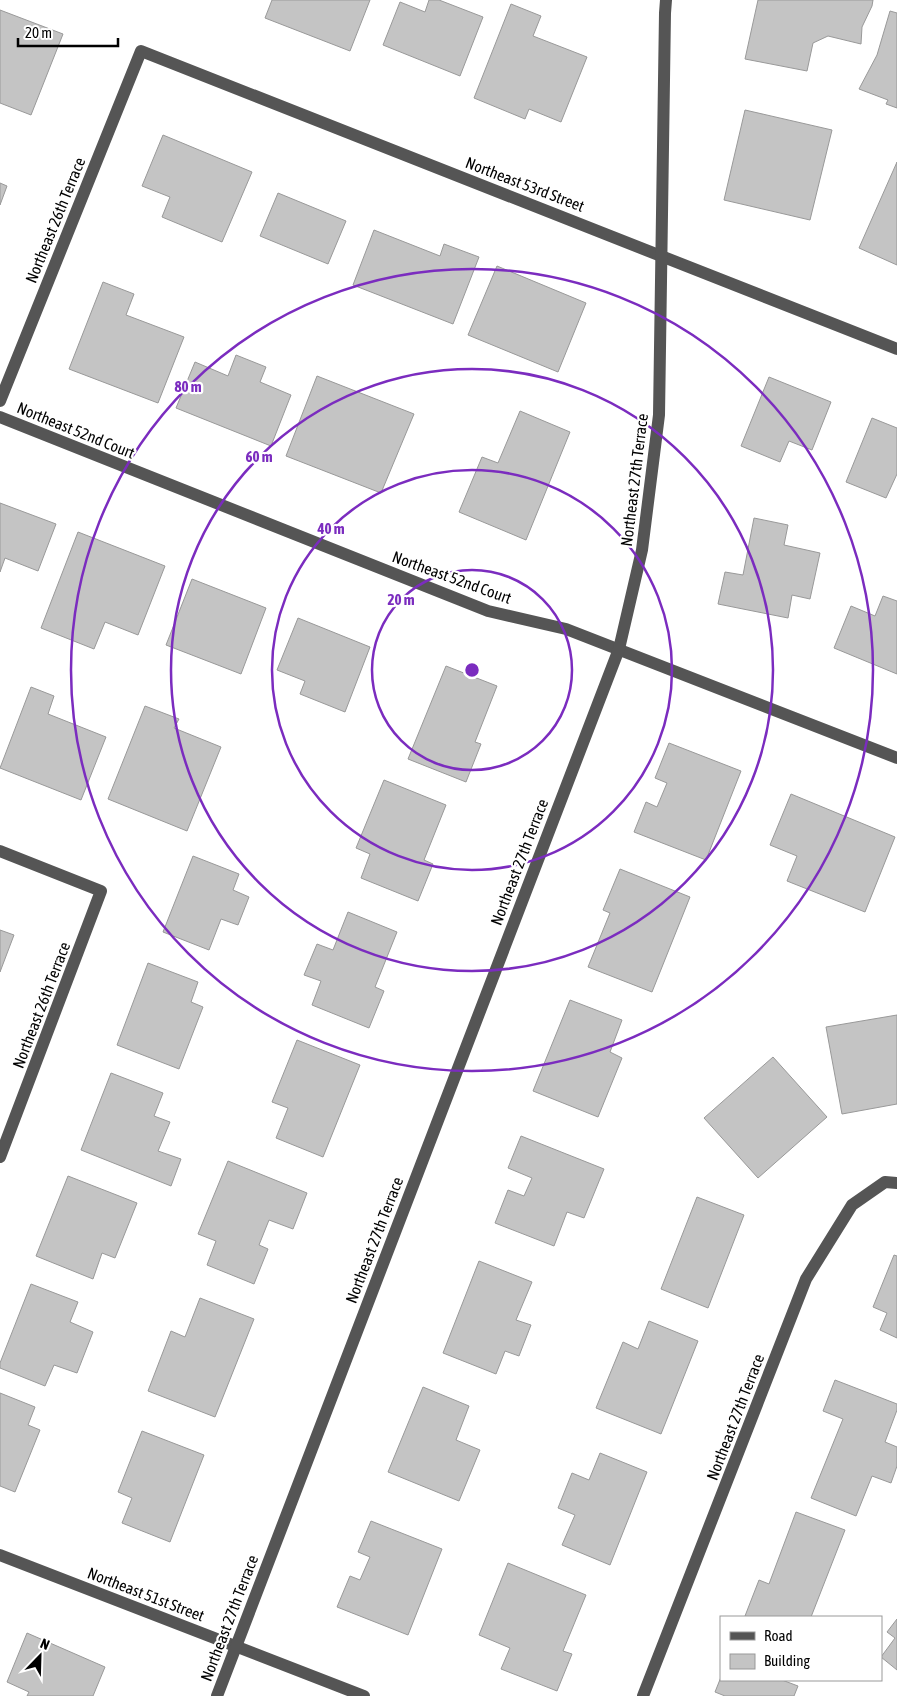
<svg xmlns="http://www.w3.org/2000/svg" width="897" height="1696" font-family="'Asap Condensed',sans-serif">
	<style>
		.building { fill: #c4c4c4; stroke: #999 }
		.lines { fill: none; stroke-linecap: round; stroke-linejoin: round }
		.minor { stroke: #555; stroke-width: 12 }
		.ring { fill: none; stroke: #7b2cbf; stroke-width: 2.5 }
		.labels { text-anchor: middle; stroke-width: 4.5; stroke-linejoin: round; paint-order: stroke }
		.street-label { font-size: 16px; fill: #000; stroke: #fff }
		.centre { fill: #7b2cbf; stroke: #fff; stroke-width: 2.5 }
		.ring-label { font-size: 15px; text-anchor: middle; font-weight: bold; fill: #7b2cbf; stroke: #fff; stroke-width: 4.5; stroke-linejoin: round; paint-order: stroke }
	</style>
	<rect width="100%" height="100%" fill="#fff"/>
	<g class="building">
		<path d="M272,0H370L350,51L265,18Z"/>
		<path d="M429,0H439L483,17L460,76L383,45L400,2L425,12Z"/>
		<path d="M758,0H873L872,6L862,27L861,44L828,36L813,43L807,71L745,59Z"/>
		<path d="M511,4L541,16L533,36L587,57L561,122L529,109L525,119L474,98Z"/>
		<path d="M0,10L63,34L31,115L0,103Z"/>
		<path d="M890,11L897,13V108L886,104L888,100L859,89L877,55Z"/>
		<path d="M745,110L832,130L810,220L724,200Z"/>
		<path d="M163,135L252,172L222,242L162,217L170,197L142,186Z"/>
		<path d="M897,162V265L859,248Z"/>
		<path d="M0,183L7,186L0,205Z"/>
		<path d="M278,193L346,221L328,264L260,236Z"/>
		<path d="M374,230L440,256L444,244L479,257L453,324L353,285Z"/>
		<path d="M497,266L586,303L558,372L468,335Z"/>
		<path d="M103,282L134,294L126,315L184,337L158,403L69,369Z"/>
		<path d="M236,355L266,367L260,382L291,395L271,446L176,408L195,362L228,376Z"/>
		<path d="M317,376L414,414L381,493L286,456Z"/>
		<path d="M769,377L831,402L812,450L789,441L780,462L741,446Z"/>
		<path d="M520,411L570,432L526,540L459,512L482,457L498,463Z"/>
		<path d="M872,418L897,428V474L886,498L846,482Z"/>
		<path d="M0,503L56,524L38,571L5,558L0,572Z"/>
		<path d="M754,518L788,525L784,545L820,553L810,599L792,595L788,618L718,604L725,572L743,575Z"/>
		<path d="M78,532L165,566L138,635L105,622L94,649L41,628Z"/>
		<path d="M192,579L266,608L241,674L166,645Z"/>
		<path d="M883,596L897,601V674L834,648L851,606L875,616Z"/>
		<path d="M298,618L370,647L345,712L300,694L305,681L277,670Z"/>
		<path d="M446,666L497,686L475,742L481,744L466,782L408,759Z"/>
		<path d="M31,687L54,696L48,714L106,737L81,800L0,768Z"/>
		<path d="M145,706L179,719L174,728L221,747L187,831L108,799Z"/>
		<path d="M669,743L741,771L706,860L634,832L646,802L657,807L667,783L655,778Z"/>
		<path d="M384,780L446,805L424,860L433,864L418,901L361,878L370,854L356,848Z"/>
		<path d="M791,794L895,837L865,912L787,881L797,856L770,845Z"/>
		<path d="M193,856L239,874L233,890L249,897L238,925L221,919L209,950L163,932Z"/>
		<path d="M620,869L690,897L652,992L588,967L610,913L603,910Z"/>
		<path d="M348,912L397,932L375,987L384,991L369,1028L312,1005L321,981L304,975L317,944L333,950Z"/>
		<path d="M0,930L14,935L0,972Z"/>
		<path d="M148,963L198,982L191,1002L203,1007L179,1069L117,1045Z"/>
		<path d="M570,1000L622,1020L610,1052L622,1058L598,1117L533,1091Z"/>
		<path d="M897,1015V1104L842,1114L826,1027Z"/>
		<path d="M297,1040L360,1065L323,1157L276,1138L288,1108L272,1102Z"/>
		<path d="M773,1057L827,1117L758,1178L704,1118Z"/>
		<path d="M111,1073L163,1093L154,1116L170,1122L158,1151L181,1159L171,1186L81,1150Z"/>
		<path d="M521,1136L604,1169L584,1218L567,1212L554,1246L495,1223L508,1190L524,1196L532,1178L508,1168Z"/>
		<path d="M228,1161L307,1193L293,1229L269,1220L259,1245L268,1249L254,1284L207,1265L216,1241L198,1234Z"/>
		<path d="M68,1176L137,1203L115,1258L102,1253L93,1279L36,1256Z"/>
		<path d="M697,1197L744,1215L708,1308L661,1289Z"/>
		<path d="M894,1255L897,1256V1338L880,1330L887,1313L873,1307Z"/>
		<path d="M479,1261L532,1282L516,1320L531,1325L519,1356L505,1351L496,1374L443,1353Z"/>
		<path d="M31,1284L78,1302L70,1322L93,1332L77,1373L54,1365L45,1386L0,1368V1363Z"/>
		<path d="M200,1298L254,1319L215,1417L148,1391L171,1331L185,1337Z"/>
		<path d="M649,1321L698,1341L661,1434L596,1408L623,1342L638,1349Z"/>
		<path d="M835,1380L897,1404V1410L885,1442L897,1447V1466L891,1483L872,1476L856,1516L811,1498L843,1419L823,1411Z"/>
		<path d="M423,1387L469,1406L456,1440L480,1450L459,1501L388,1472Z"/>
		<path d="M0,1393L35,1407L28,1425L40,1430L15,1492L0,1486Z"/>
		<path d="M142,1431L204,1455L170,1542L122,1523L132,1498L118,1492Z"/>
		<path d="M600,1453L647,1472L610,1565L562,1545L575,1515L558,1508L572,1473L589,1480Z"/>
		<path d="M796,1512L845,1530L811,1617H749L745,1616L759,1580L769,1584Z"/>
		<path d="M371,1521L442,1549L408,1635L337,1607L350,1576L360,1580L370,1557L358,1552Z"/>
		<path d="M508,1563L586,1595L563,1651L572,1654L557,1691L501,1669L510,1648L479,1635Z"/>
		<path d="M897,1619V1670L881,1657L895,1638L887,1632Z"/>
		<path d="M27,1633L105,1667L93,1696H27L29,1692L7,1682Z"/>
		<path d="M721,1677V1680H782L798,1686L794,1696H725L715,1692Z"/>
	</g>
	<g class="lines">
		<g class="minor">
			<path d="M0,401L141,51L897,349"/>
			<path d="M0,417L488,611L566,629L897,758"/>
			<path d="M0,851L101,891L0,1157"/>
			<path d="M0,1555L364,1696"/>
			<path d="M217,1696L619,649L642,550L659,415L665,13L666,0"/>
			<path d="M643,1696L806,1279L852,1205L885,1182L897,1183"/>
		</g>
	</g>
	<g class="ring">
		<circle cx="472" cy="670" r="100"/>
		<circle cx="472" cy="670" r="200"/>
		<circle cx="472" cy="670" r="301"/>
		<circle cx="472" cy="670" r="401"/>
	</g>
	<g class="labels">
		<g class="street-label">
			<text transform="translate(525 184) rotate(21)" y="6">Northeast 53rd Street</text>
			<text transform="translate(55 220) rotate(-68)" y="6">Northeast 26th Terrace</text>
			<text transform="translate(76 430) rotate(22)" y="6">Northeast 52nd Court</text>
			<text transform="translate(634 480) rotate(-83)" y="6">Northeast 27th Terrace</text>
			<text transform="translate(452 577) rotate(20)" y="6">Northeast 52nd Court</text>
			<text transform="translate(519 862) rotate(-69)" y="6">Northeast 27th Terrace</text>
			<text transform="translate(41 1005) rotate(-69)" y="6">Northeast 26th Terrace</text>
			<text transform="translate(374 1240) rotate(-69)" y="6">Northeast 27th Terrace</text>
			<text transform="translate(735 1417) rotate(-69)" y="6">Northeast 27th Terrace</text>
			<text transform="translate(146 1594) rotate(21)" y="6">Northeast 51st Street</text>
			<text transform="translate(229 1618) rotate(-69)" y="6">Northeast 27th Terrace</text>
		</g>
	</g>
	<circle cx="472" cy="670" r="8" class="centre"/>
	<g class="ring-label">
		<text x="188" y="392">80 m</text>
		<text x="259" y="462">60 m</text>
		<text x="331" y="534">40 m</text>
		<text x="401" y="605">20 m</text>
	</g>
	<rect x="720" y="1616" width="162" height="65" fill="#ffffff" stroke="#999999"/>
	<rect x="730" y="1632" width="25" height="8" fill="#555555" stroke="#999999"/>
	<text x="764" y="1641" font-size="15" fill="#000000">Road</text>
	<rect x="730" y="1654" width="25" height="15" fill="#c4c4c4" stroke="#999999"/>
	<text x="764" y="1666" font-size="15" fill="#000000">Building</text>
	<g transform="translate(40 1656) rotate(23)" stroke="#ffffff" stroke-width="4" paint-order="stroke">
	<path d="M0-4L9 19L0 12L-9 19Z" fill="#000000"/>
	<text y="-8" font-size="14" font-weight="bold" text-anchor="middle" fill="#000000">N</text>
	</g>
	<path d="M18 38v8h100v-8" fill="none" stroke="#000000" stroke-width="2.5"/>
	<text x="25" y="38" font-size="15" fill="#000000" stroke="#ffffff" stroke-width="4" paint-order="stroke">20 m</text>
</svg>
